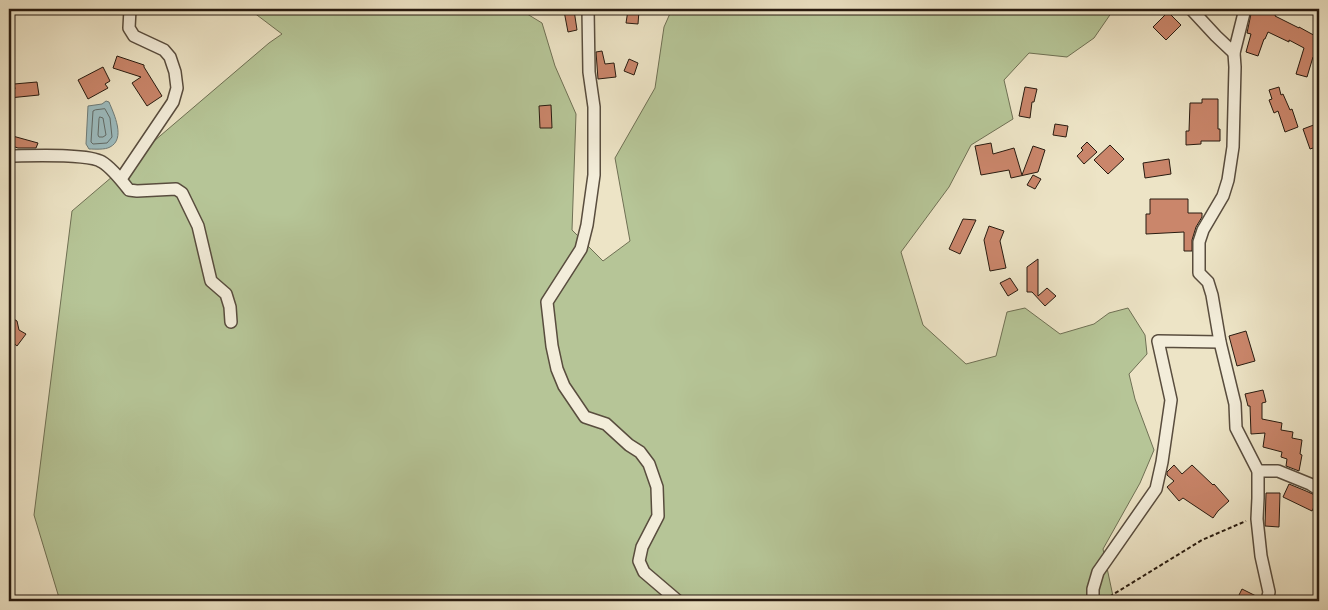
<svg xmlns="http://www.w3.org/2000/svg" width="1328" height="610" font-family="Vollkorn,serif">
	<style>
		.green { fill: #b6c597; stroke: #6f7054 }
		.water { fill: #9dbcbf; stroke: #6e7c79 }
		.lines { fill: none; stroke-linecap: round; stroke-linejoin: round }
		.shore { stroke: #626c68; stroke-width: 1 }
		.building { fill: #ca866b; stroke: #281b10 }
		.minor-casing { stroke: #594d3e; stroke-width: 14 }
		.path { stroke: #281b10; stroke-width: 2; stroke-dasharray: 4 2.5; stroke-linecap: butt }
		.minor { stroke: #f3edda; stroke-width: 11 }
	</style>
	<rect width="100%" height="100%" fill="#ede4c6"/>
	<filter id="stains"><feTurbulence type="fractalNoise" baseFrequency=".004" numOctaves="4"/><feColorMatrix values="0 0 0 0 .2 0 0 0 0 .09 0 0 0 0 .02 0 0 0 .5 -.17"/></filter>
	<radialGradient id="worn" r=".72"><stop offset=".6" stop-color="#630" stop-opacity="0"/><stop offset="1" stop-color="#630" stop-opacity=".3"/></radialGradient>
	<path class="green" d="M249,9H519L542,23L555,66L576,114L572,230L603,261L630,241L615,158L655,88L664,27L672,9H1114L1094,38L1067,57L1029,53L1004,80L1013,119L971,145L949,187L901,252L923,325L966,364L996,356L1007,312L1025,308L1060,334L1094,324L1109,313L1128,308L1145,335L1147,354L1129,374L1135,399L1154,450L1140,483L1103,549L1114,601H60L34,515L72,211L269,43L282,34Z"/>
	<path class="water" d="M106,101L109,102C114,114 126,139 110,147C105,150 95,149 89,149L86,144L88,106L102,104Z"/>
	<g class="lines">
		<g class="shore">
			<path d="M105,109L110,118L112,137L107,143L93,144L91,142L93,111L95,110Z"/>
			<path d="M100,117L103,118L106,135L103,137H99L98,135L99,119Z"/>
		</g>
	</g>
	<g class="building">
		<path d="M1252,9H1277L1275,16L1299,28V27L1319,38V60L1313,57L1307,77L1296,74L1304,48L1289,40V42L1268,32L1265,39H1264L1258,56L1246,52L1251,34L1247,33Z"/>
		<path d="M574,10L577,30L568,32L564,11Z"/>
		<path d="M628,10L639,11L638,24L626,23Z"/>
		<path d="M1168,12L1181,25L1166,40L1153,27Z"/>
		<path d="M602,51L605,64L614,63L616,77L598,79L596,52Z"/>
		<path d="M117,56L144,65V67L162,96L147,106L132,83L141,77L113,68Z"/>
		<path d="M629,59L638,63L634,75L624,71Z"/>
		<path d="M103,67L110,81L105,84L108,88L88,99L78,80Z"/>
		<path d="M37,82L39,95L9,98V89H15L14,84Z"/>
		<path d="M1025,87L1037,89L1034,102H1032L1030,118L1019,116Z"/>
		<path d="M1279,87L1281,95L1283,94L1290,110L1292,109L1298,127L1285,132L1278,111L1274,113L1269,100L1272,99L1269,90Z"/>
		<path d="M1202,99H1218V129H1220V141H1201V144L1186,145V131H1189L1190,103H1202Z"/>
		<path d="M551,105L552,128H540L539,106Z"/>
		<path d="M1319,123V146L1310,149L1303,129Z"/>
		<path d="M1055,124L1068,126L1066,137L1053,135Z"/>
		<path d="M9,135L38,143L36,148H18L9,145Z"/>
		<path d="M1087,142L1097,152L1084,164L1077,156L1083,150L1081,148Z"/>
		<path d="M991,143L993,154L1014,148L1022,175L1033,146L1045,150L1038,172L1011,178L1009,170L981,175L975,146Z"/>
		<path d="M1110,145L1124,159L1108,174L1094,160Z"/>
		<path d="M1169,159L1171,174L1145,178L1143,163Z"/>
		<path d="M1033,175L1041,179L1035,189L1027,185Z"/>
		<path d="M1150,199H1188V213H1202V217L1196,227L1192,240V251H1184V232L1146,234V214H1150Z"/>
		<path d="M963,219L976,220L960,254L949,249Z"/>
		<path d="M989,226L1004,231L1000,241L1006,268L990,271L984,240Z"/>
		<path d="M1038,259V296L1047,288L1056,296L1045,306L1032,292H1027V267Z"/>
		<path d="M1010,278L1018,290L1008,296L1000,283Z"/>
		<path d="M9,316L17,321L19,330L26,334L17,346L11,341L10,336L9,334Z"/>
		<path d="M1246,331L1255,361L1237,366L1229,336Z"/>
		<path d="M1263,390L1266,402L1262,403V419L1282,423L1281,430L1293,432L1292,438L1302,440L1300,454L1302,455L1299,471L1286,466L1287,459L1281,457L1282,452L1263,447L1265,433L1251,434L1250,406H1248L1245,394Z"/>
		<path d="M1174,465L1182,474L1192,465L1213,485L1214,484L1229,501L1218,511L1213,518L1183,498L1179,501L1167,487L1174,481L1167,475V472Z"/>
		<path d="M1289,484L1306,491L1319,497L1312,511L1283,497Z"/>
		<path d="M1266,493H1280L1279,527L1265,526Z"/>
		<path d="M1242,589L1260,598V601H1236Z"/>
	</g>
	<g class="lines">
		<defs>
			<g id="minor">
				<path d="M588,9L589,72L594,107V175L587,225L581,249L547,302L552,346L557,369L564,386L585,417L606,424L629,445L640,452L649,464L657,487L658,516L642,547L639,561L644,572L678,601"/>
				<path d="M1191,9L1216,36L1234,53"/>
				<path d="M1245,9L1234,53L1235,67L1233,147L1228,180L1223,196L1203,230L1199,242V273L1208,282L1212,295L1220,342L1235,404L1236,428L1258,471V498L1257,519L1261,556L1269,592L1267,601"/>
				<path d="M9,156C28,156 88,153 102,162C112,168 122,181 129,190L137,191L176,189L182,193L198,226L211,281L226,294L230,307L231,322"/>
				<path d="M121,179L173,102L177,88L175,72L170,57L164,50L134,36L129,28L130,9"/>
				<path d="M1258,471H1278L1310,484L1319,490"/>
				<path d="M1093,601V589L1098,572L1156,489L1162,462L1171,400L1158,341L1220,342"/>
			</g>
		</defs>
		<use href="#minor" class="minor-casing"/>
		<path class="path" d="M1104,600L1202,540L1246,521"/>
		<use href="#minor" class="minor"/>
	</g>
	<rect width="1328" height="610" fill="none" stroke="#ede4c6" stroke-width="30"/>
	<rect x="10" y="10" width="1308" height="590" fill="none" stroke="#281b10" stroke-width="2.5"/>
	<rect x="15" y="15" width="1298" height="580" fill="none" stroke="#281b10"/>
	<rect width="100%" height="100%" filter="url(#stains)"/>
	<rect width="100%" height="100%" fill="url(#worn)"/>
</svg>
